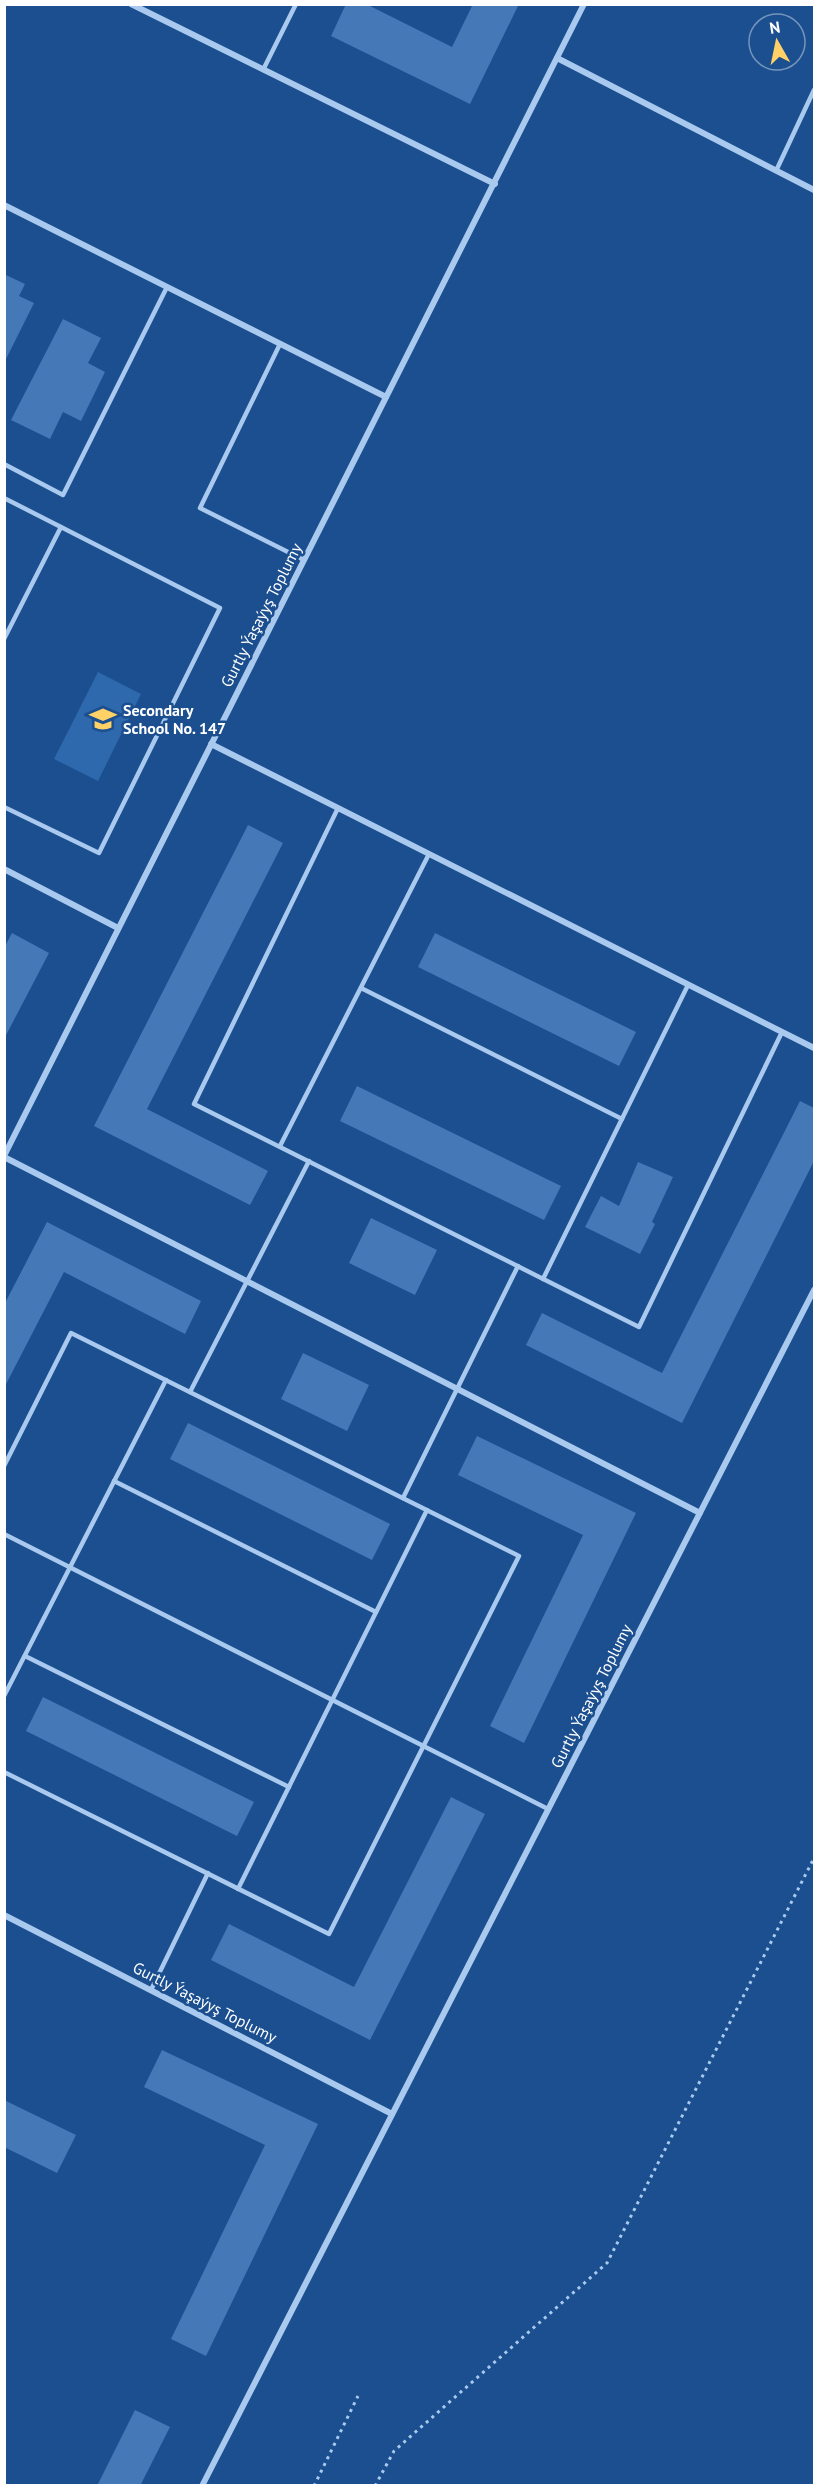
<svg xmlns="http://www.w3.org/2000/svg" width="819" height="2490" font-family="'PT Sans',sans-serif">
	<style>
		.green { fill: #2e69ad }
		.building { fill: #4478b7 }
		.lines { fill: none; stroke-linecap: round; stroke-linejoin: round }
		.path { stroke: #a9c9ee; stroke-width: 3; stroke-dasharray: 3 4.5; stroke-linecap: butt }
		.service { stroke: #a9c9ee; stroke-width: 4.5 }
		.minor { stroke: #a9c9ee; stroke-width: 6 }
		.labels { text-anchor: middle; stroke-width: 5; stroke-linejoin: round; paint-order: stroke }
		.street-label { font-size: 16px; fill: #fff; stroke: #1b4f8f }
		.poi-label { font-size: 16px; font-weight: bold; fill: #fff; stroke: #1b4f8f; text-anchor: start }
	</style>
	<rect width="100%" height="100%" fill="#1b4f8f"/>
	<path class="green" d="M98,672L141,694L98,781L54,759Z"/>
	<g class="building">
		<path d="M346,4H366L452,47L473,4H519L470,104L331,36Z"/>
		<path d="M4,274L25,284L19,296L34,303L4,363Z"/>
		<path d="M63,319L101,338L88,363L105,372L81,421L63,412L50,439L11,420Z"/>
		<path d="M248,825L283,843L147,1109L268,1171L250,1205L94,1126Z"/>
		<path d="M12,933L49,953L4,1039V948Z"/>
		<path d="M435,933L636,1032L619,1066L418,967Z"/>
		<path d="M357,1086L561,1186L544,1220L340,1121Z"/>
		<path d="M800,1101L814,1108V1161L682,1423L526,1345L542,1313L662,1373Z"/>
		<path d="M638,1162L673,1177L652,1222L655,1224L640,1254L585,1227L601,1196L619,1206Z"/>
		<path d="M371,1218L437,1250L415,1295L349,1263Z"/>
		<path d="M47,1222L201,1301L185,1334L64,1272L4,1388V1305Z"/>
		<path d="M303,1353L369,1385L347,1431L281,1399Z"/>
		<path d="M188,1423L390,1524L372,1560L170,1459Z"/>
		<path d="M477,1436L636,1513L524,1743L490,1726L583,1535L458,1475Z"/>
		<path d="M43,1697L254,1802L237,1836L26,1731Z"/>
		<path d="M451,1797L485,1814L370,2040L211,1960L229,1924L354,1987Z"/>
		<path d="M162,2050L318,2124L206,2356L171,2339L265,2145L144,2087Z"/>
		<path d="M4,2100L76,2135L57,2173L4,2147Z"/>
		<path d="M135,2410L170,2427L140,2486H97Z"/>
	</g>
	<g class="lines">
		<g class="path">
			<path d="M314,2486L358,2396"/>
			<path d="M375,2486L394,2451L607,2263L814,1858"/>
		</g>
		<g class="service">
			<path d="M263,70L296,4"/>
			<path d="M776,171L814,90"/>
			<path d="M280,344L200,508L304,560"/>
			<path d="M4,464L63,495L167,287"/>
			<path d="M4,498L220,608L99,853L4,807"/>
			<path d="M4,639L61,527"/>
			<path d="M338,808L194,1104L639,1327L782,1032"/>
			<path d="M361,988L622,1119"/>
			<path d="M280,1146L429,854"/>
			<path d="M543,1279L688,985"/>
			<path d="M190,1392L309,1161"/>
			<path d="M4,1466L71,1333L519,1556L329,1934L4,1772"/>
			<path d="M114,1481L376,1612"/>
			<path d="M403,1498L518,1266"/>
			<path d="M4,1534L548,1809"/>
			<path d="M25,1656L289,1787"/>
			<path d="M4,1696L166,1380"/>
			<path d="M238,1889L427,1510"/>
			<path d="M151,1990L208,1873"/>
		</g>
		<g class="minor">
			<path d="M131,4L495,184"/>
			<path d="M557,58L814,190"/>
			<path d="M4,205L386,397"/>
			<path d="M211,744L814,1048"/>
			<path d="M4,869L118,928"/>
			<path d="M4,1156L584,4"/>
			<path d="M4,1157L700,1513"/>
			<path d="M4,1915L392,2114"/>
			<path d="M202,2486L814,1290"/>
		</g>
	</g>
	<defs>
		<symbol id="school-bare" viewBox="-9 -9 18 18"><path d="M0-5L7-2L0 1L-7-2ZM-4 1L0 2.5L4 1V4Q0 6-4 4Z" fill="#ffd166" stroke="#1b4f8f" stroke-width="2.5" paint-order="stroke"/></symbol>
	</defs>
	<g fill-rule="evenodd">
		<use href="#school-bare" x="84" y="700" width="38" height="38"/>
	</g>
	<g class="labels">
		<g class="street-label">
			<text transform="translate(261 615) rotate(-63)" y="6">Gurtly Ýaşaýyş Toplumy</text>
			<text transform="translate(591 1696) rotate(-63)" y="6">Gurtly Ýaşaýyş Toplumy</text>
			<text transform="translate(205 2002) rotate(27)" y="6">Gurtly Ýaşaýyş Toplumy</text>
		</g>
		<g class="poi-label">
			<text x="123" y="716">Secondary<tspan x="123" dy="18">School No. 147</tspan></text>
		</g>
	</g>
	<rect width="819" height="2490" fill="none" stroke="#ffffff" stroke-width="12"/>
	<g transform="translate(777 42) rotate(351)"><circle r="28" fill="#1b4f8f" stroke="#7695bc" stroke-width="1.5"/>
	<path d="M0-4.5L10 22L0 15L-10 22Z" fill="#ffd166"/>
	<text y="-9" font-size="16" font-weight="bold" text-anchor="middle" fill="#ffffff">N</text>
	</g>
</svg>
